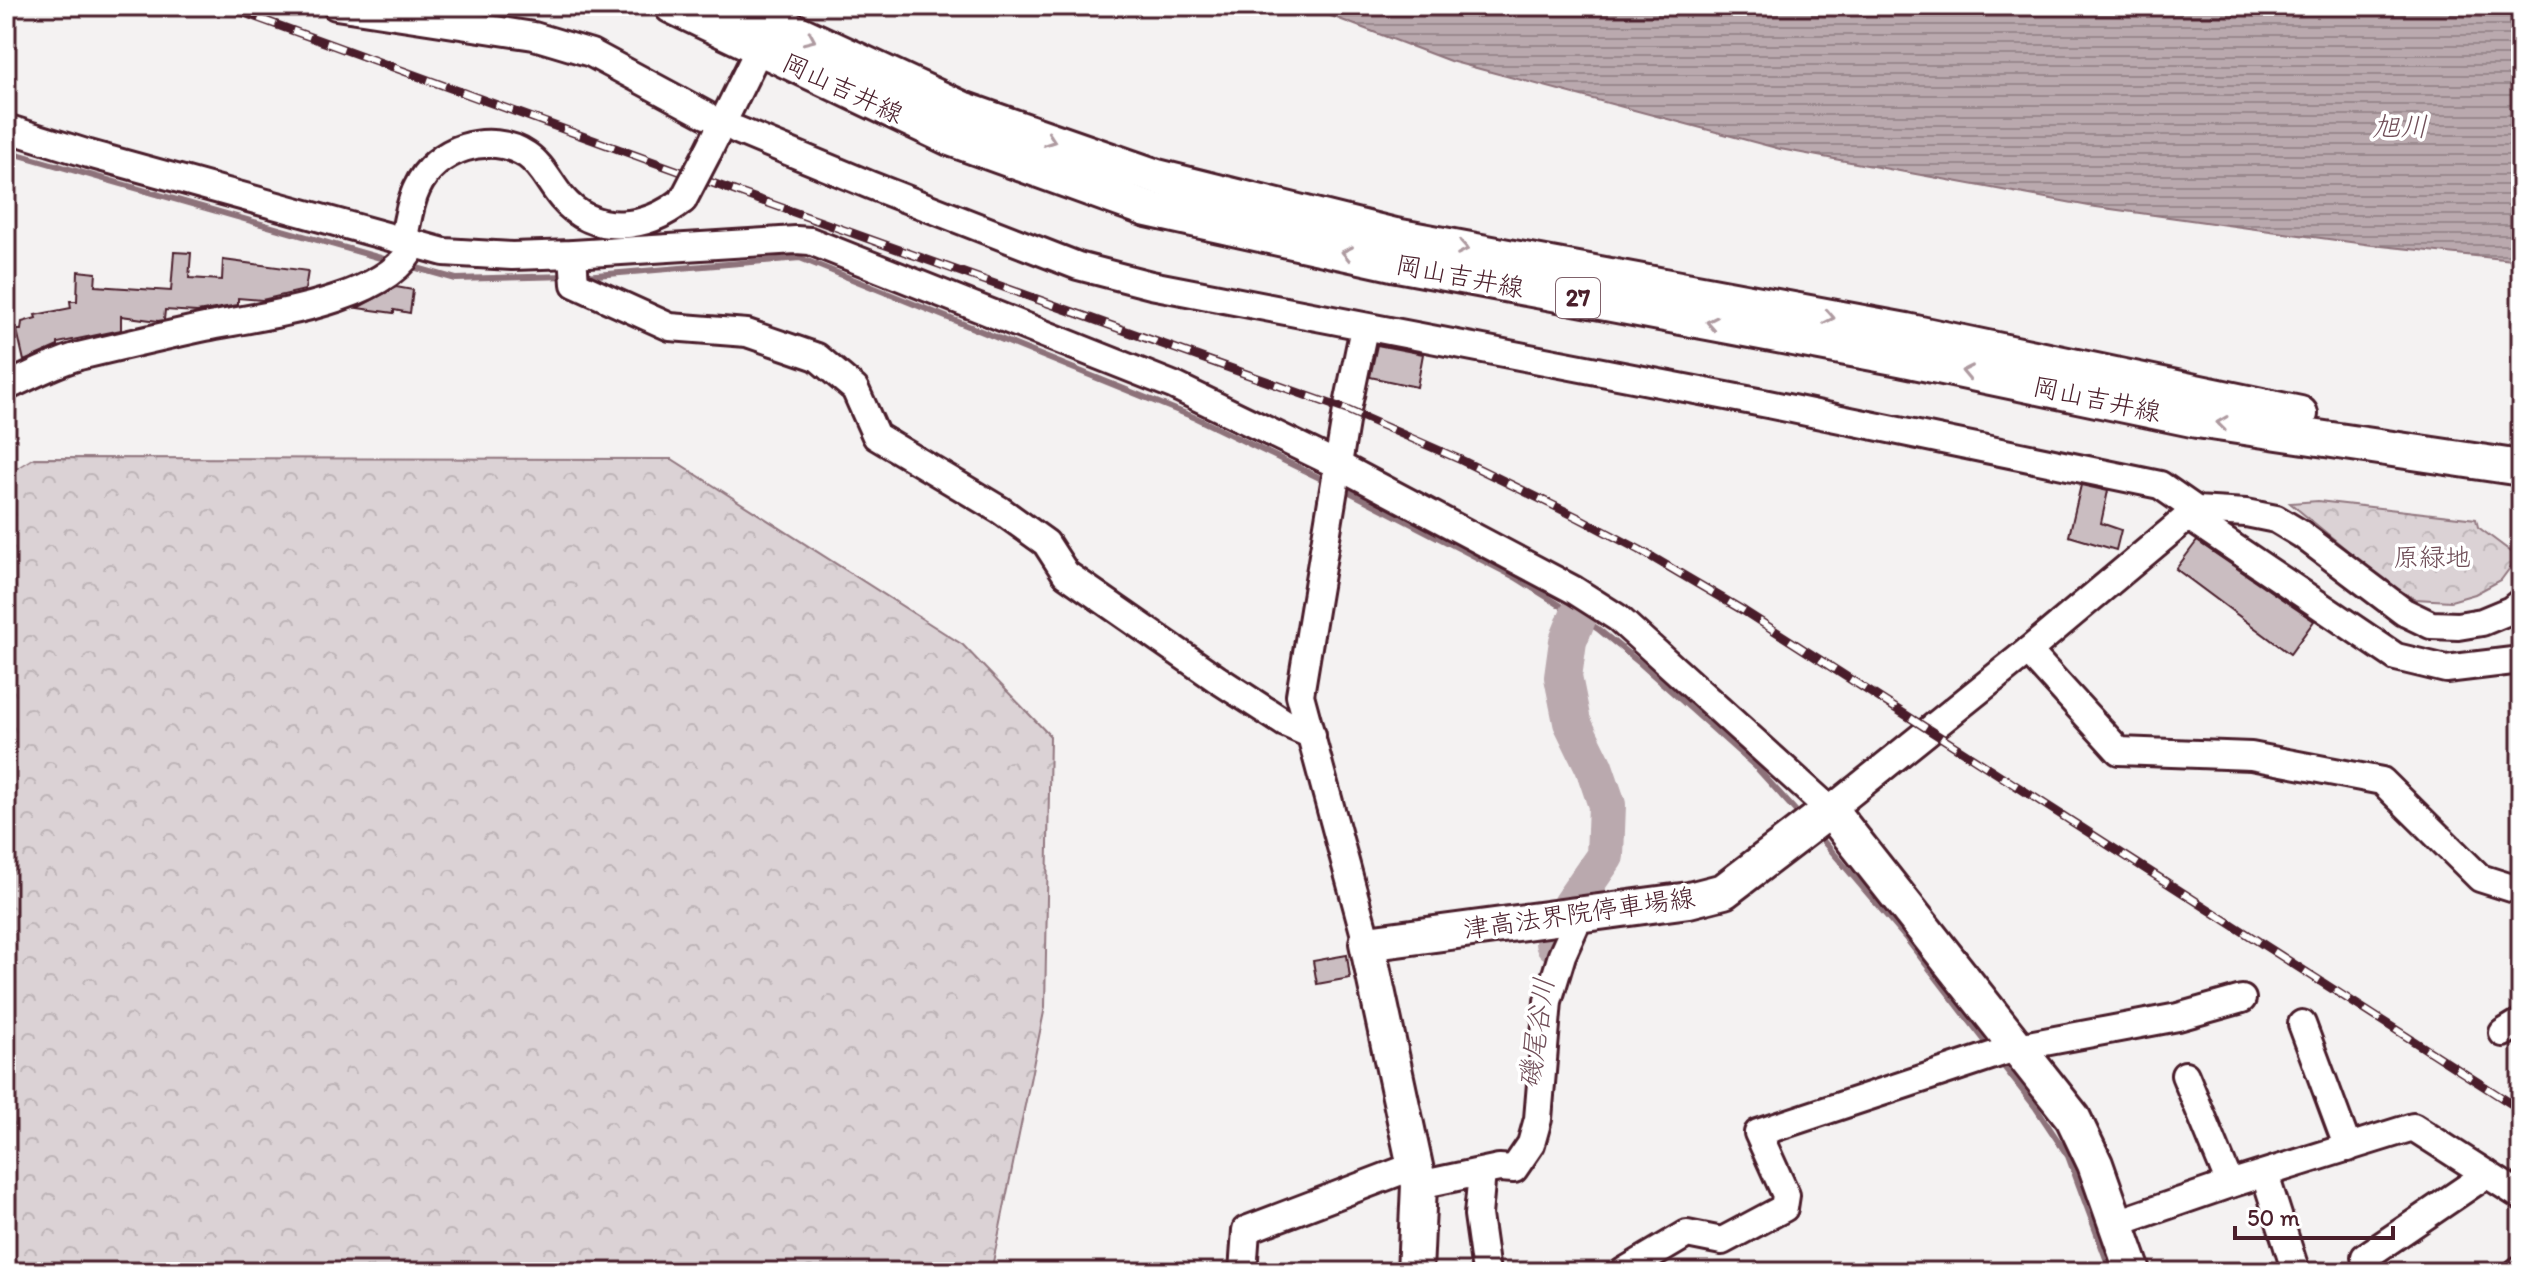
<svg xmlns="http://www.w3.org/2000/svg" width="2527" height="1278" font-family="Itim,'Klee One',sans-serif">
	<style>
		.forest { fill: url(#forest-crowns); stroke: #927880; stroke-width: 2 }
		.water { fill: url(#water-rules); stroke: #8d727a; stroke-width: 2 }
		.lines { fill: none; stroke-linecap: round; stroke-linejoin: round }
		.stream { stroke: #8d727a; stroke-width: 6 }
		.river { stroke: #baa9ae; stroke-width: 38 }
		.building { fill: #cabdc1; stroke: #4a1f2b; stroke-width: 2 }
		.minor-casing { stroke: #4a1f2b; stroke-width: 32 }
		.major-casing { stroke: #4a1f2b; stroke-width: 40 }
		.minor { stroke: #fff; stroke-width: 26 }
		.major { stroke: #fff; stroke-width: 34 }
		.rail-casing { stroke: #4a1f2b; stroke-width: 9 }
		.rail { stroke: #fff; stroke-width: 6; stroke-dasharray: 18; stroke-linecap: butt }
		.minor-bridge-casing { stroke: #4a1f2b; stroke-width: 32; stroke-linecap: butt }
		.minor-bridge { stroke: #fff; stroke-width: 26 }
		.oneway { stroke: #ae9aa0 }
		.labels { text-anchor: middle; stroke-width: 7; stroke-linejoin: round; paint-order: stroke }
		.shield { fill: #fff; stroke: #80626b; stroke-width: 2 }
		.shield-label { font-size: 24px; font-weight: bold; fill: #4a1f2b }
		.street-label { font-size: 26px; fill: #4a1f2b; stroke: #fff }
		.park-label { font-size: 26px; fill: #6e4c56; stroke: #fff }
		.water-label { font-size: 28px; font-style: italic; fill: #714f59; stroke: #fff }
	</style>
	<defs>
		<pattern id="forest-crowns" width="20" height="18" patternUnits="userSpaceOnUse" patternTransform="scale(2)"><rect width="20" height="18" fill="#dbd2d5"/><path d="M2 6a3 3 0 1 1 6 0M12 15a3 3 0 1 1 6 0" fill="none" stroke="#bdb4b7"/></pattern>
		<pattern id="water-rules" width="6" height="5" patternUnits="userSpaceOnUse" patternTransform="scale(2)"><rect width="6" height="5" fill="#baa9ae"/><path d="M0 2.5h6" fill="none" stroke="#99898e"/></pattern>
	</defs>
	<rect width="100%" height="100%" fill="#f4f2f2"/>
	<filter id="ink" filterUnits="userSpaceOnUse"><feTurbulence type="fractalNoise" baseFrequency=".0125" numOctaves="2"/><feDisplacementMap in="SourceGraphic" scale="16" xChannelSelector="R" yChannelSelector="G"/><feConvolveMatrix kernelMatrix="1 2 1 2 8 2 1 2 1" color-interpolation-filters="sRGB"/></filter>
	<g filter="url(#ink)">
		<g class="forest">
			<path d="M34,458L672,459L963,645L1050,736L1045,1007L991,1272H6V475Z"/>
			<path d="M2318,501L2476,519L2478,527L2518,557L2501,580L2475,594L2451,601L2415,599L2386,582L2290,503Z"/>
		</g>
		<path class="water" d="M1305,6H2521V261L2372,245L2089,206L1780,149L1450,61Z"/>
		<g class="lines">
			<g class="stream">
				<path d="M6,151L391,261"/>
				<path d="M406,265L456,279L569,276"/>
				<path d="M584,276L800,258L1196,418L1326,481"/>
				<path d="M1340,487L1515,577L1598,629L1641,664L1755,766L1802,818"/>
				<path d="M1818,835L1905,937L1992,1050"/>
				<path d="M1998,1059L2036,1108L2068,1156L2111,1272"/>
			</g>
			<path class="river" d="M1554,943L1571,905L1605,856L1607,805L1594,767L1572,722L1563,677L1568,641L1578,616"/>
		</g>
		<g class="building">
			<path d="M174,252L191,253L189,278L222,280L223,260L308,271L305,290L262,300L238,298V305L197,312L165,310L164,320L158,321L121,316V330L58,343V346L24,361L17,330H21L22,322L36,318L35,315L71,308L70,301H77L78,271L96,273L95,286L171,291Z"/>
			<path d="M396,287L413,290L410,313L394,310V313L357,308Z"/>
			<path d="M1377,345L1423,354L1417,387L1370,377Z"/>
			<path d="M2081,485L2108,491L2101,523L2121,530L2116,550L2069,536Z"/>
			<path d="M2197,541L2314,621L2290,654L2176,569Z"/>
			<path d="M1347,955L1350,978L1317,984L1313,961Z"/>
		</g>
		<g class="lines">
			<defs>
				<g id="minor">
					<path d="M336,6L534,36L591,53L706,115"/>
					<path d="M6,128L89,154L444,252L512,256L573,254L796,240L810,241L1175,386L1340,466L1574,590L1618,618L1830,810L2028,651L2196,510"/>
					<path d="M737,130L870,185L1078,266L1151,285L1768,404L2160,485L2196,510L2246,513L2276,519L2301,534L2404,612L2431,625L2458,626L2482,622L2511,610L2521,602"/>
					<path d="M708,152L759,49"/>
					<path d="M403,242C407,225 409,204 417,188C435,149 489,130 527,155C542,165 550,184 562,198C595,237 647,229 683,200"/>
					<path d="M573,254L575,284L670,327L747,333L817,357L855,389L876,436L1000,510L1046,543L1066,574L1217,679L1285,723L1312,735"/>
					<path d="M1364,328L1347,410L1300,695L1367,943"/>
					<path d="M6,387C30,376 54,363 79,356C121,346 163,336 205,327C260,316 389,302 414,244"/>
					<path d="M2189,517L2396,657L2446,669L2521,660"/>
					<path d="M2028,651L2119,751L2251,756L2382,781L2480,878L2521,891"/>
					<path d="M2302,1024L2348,1148"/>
					<path d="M2503,1033L2521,1022"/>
					<path d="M2185,1075L2230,1184"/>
					<path d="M1482,1172L1478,1215L1486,1272"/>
					<path d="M2265,1175L2296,1272"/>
					<path d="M1419,1185L1499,1168L1514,1169L1531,1144L1538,1119L1548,1001L1562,955L1580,915"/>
					<path d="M2117,1223L2230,1184L2413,1127L2521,1196"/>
					<path d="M2365,1257L2487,1174"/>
					<path d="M1243,1272L1246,1230L1414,1166"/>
					<path d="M1623,1272L1687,1234L1722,1241L1784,1208L1786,1195L1758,1133L2018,1047L2178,1017L2242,999"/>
					<path d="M2517,1272L2521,1269"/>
				</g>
				<g id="major">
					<path d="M672,6L950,138L1147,209L1392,263L1900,358L2197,420L2521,468"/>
					<path d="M740,6L962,109L1157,177L1395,236L1906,331L2300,414"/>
					<path d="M1415,1272L1419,1185L1367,943L1689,900L1724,891L1830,810L2073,1118L2095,1164L2133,1272"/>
				</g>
			</defs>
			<use href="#minor" class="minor-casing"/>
			<use href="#major" class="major-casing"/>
			<use href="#minor" class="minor"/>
			<use href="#major" class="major"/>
			<defs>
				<path id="rail" d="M225,6L662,165L1347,410L1461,460L1579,518L1640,550L1744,611L2521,1110"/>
			</defs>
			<use href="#rail" class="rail-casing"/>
			<use href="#rail" class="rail"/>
			<defs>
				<path id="minor-bridge" d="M683,200L708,152"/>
			</defs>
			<use href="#minor-bridge" class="minor-bridge-casing"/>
			<use href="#minor-bridge" class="minor-bridge"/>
		</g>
		<defs><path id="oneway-chevron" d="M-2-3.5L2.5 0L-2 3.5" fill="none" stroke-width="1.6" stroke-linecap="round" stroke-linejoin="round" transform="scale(2)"/></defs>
		<g class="oneway">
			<use href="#oneway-chevron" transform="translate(810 39) rotate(24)"/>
			<use href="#oneway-chevron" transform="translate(1050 140) rotate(19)"/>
			<use href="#oneway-chevron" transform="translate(1463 248) rotate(11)"/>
			<use href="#oneway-chevron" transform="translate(1347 253) rotate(-168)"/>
			<use href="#oneway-chevron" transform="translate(1829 317) rotate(11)"/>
			<use href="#oneway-chevron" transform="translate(1712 323) rotate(-169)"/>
			<use href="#oneway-chevron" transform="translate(1967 372) rotate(-168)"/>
			<use href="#oneway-chevron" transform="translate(2222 423) rotate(-172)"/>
		</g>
	</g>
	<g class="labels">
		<rect class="shield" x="1556" y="278" width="44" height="40" rx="6"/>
		<g class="shield-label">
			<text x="1578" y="306">27</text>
		</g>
		<g class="street-label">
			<text transform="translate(843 88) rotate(25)" y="9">岡山吉井線</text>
			<text transform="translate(1460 276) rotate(11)" y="9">岡山吉井線</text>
			<text transform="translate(2097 399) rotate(12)" y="9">岡山吉井線</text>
			<text transform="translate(1579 913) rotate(-8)" y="9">津高法界院停車場線</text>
		</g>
		<g class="park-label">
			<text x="2432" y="566">原緑地</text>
		</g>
		<g class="water-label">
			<text x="2400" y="136">旭川</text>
			<text transform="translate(1536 1033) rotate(-82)" y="10">磯尾谷川</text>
		</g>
	</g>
	<rect width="2527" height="1278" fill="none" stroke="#fff" stroke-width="32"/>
	<rect x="16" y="16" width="2495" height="1246" fill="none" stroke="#4a1f2b" stroke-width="3" filter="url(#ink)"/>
	<path d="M2235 1226v12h158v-12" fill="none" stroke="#4a1f2b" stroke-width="4"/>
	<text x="2247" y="1226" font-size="24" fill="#4a1f2b" stroke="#ffffff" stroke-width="6" paint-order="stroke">50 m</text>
</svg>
